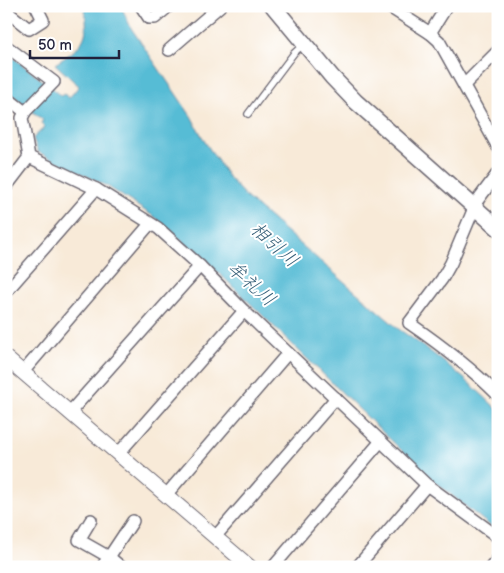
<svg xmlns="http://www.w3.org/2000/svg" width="504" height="573" font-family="'Balsamiq Sans','Klee One',sans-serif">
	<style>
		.water { fill: #57bcd5; stroke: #3c6f88 }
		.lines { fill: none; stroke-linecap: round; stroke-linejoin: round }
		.service-casing { stroke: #6d6872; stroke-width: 8 }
		.minor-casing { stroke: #6d6872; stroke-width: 14 }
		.tertiary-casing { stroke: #6d6872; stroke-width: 16 }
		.secondary-casing { stroke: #6d6872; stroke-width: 18 }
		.service { stroke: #fff; stroke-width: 5.5 }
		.minor { stroke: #fff; stroke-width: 11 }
		.tertiary { stroke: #fff; stroke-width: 14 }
		.secondary { stroke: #fff; stroke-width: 15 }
		.labels { text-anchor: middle; stroke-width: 4; stroke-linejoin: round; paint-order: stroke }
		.water-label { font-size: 19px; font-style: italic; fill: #376079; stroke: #fff }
	</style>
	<rect width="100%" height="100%" fill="#fff"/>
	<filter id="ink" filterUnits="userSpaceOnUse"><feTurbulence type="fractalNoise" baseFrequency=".02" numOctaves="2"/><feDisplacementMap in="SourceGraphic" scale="10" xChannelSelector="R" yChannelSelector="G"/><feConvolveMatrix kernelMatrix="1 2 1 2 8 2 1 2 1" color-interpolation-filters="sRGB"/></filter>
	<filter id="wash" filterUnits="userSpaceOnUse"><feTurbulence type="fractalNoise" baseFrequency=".0096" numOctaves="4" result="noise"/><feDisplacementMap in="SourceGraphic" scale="20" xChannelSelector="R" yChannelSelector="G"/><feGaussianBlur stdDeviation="1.12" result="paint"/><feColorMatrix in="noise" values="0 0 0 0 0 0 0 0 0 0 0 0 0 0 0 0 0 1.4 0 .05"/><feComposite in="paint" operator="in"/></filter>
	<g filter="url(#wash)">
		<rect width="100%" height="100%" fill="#f8ead8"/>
		<path class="water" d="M84,6H121L131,28L191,116L205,142L229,178L246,197L400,330C436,354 468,380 498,410V532L431,479L225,279L156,218L107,186L38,152L33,138L45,127L41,123L43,120L6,90V52L47,84L61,96L64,94L69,98L79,86L55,64C82,47 91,39 84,6Z"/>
	</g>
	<g filter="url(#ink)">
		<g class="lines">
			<defs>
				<path id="service" d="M248,114L294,53L304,44"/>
				<g id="minor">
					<path d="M141,6L149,18H155L169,6"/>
					<path d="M388,6L430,33L439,41L498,147"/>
					<path d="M6,11L29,29L43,20L36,6"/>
					<path d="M430,33L447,6"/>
					<path d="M6,46L54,82L25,112"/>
					<path d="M169,50L220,6"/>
					<path d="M464,85L498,51"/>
					<path d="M6,97L25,112L22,118L29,157L96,189L158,228L200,266L244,311L427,485L498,537"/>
					<path d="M498,173L477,201L451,263L442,279L409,323C441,345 470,367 498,395"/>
					<path d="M6,187L29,157"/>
					<path d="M6,292L96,189"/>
					<path d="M23,372L150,224"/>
					<path d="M70,412L200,266"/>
					<path d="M118,454L244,311"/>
					<path d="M166,495L288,353"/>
					<path d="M91,520L79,540L109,557L121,567"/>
					<path d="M215,537L336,398"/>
					<path d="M102,567L109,557L133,521"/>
					<path d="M273,567L381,441"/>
					<path d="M357,567L427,485"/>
					<path d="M491,567L498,559"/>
				</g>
				<path id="tertiary" d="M6,358L250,567"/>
				<path id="secondary" d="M273,6L332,77L355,101L498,228"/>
			</defs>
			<use href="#service" class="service-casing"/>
			<use href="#minor" class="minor-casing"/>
			<use href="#tertiary" class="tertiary-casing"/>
			<use href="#secondary" class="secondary-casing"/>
			<use href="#service" class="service"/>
			<use href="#minor" class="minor"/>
			<use href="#tertiary" class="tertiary"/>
			<use href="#secondary" class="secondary"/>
		</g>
	</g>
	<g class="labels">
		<g class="water-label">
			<text transform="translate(275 244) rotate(42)" y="7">相引川</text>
			<text transform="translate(252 283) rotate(42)" y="7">牟礼川</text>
		</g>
	</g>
	<rect width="504" height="573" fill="none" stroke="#fff" stroke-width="25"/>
	<path d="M30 50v8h89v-8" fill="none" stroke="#22223b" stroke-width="2.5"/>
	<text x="38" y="50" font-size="15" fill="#22223b" stroke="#ffffff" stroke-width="4" paint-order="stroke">50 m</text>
</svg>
